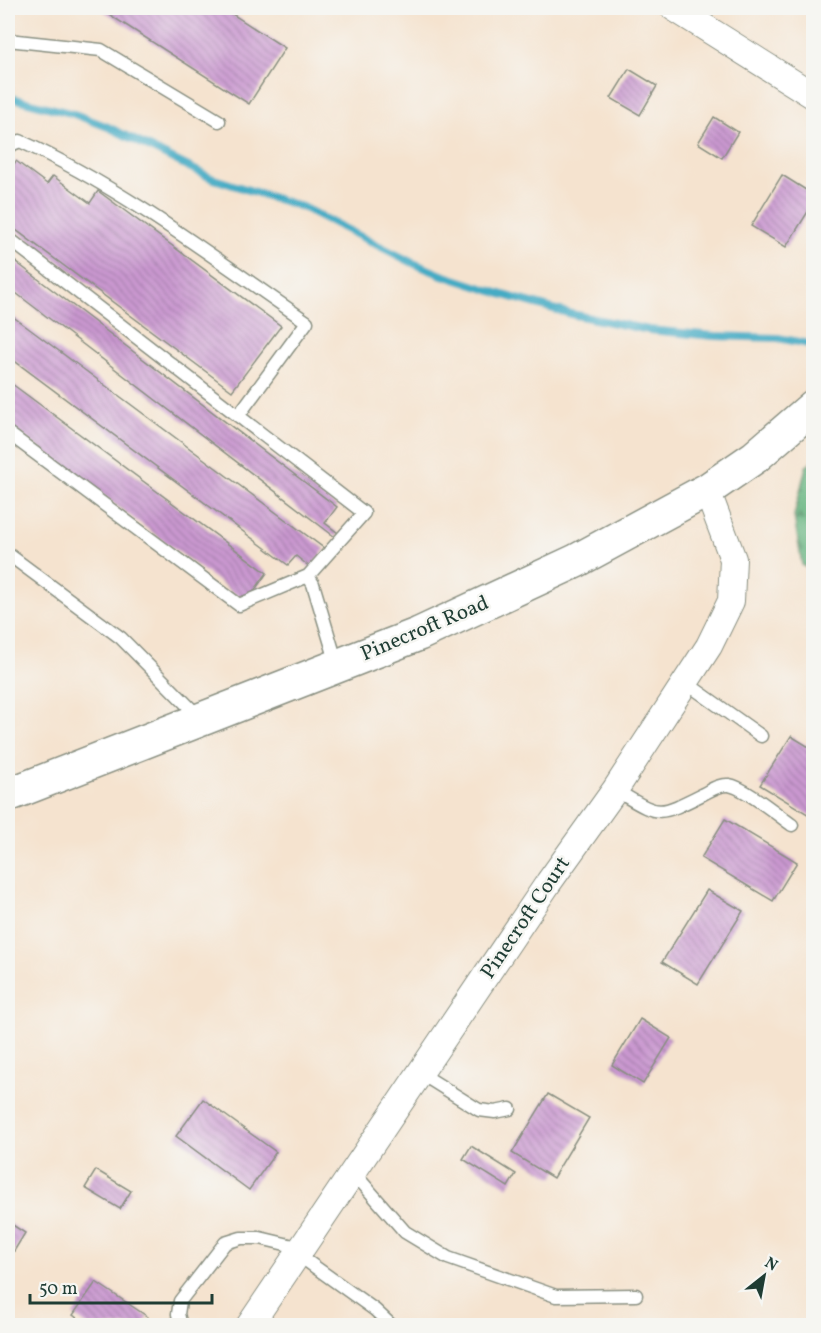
<svg xmlns="http://www.w3.org/2000/svg" width="821" height="1333" viewBox="0 0 821 1333" font-family="Vollkorn,serif">
	<style>
		.forest { fill: url(#forest-firs); stroke: #42785a; stroke-width: 1.5 }
		.lines { fill: none; stroke-linecap: round; stroke-linejoin: round }
		.stream { stroke: #44abc4; stroke-width: 8 }
		.building { fill: url(#building-back-hatch) }
		.lane-casing { stroke: #8a9082; stroke-width: 15 }
		.street-casing { stroke: #8a9082; stroke-width: 28 }
		.secondary-casing { stroke: #8a9082; stroke-width: 36 }
		.lane { stroke: #fff; stroke-width: 12 }
		.street { stroke: #fff; stroke-width: 26 }
		.secondary { stroke: #fff; stroke-width: 33 }
		.labels { text-anchor: middle; dominant-baseline: central; stroke-width: 5; stroke-linejoin: round; paint-order: stroke }
		.street-label { font-size: 21px; fill: #1f3d34; stroke: #f6f6f2 }
	</style>
	<defs>
		<pattern id="forest-firs" width="22" height="20" patternUnits="userSpaceOnUse" patternTransform="scale(1.5)"><rect width="22" height="20" fill="#65b47f"/><path d="M5 1l3.5 6h-7zM16 11l3.5 6h-7z" fill="#539469"/></pattern>
		<pattern id="building-back-hatch" width="6" height="6" patternUnits="userSpaceOnUse" patternTransform="scale(1.5)"><rect width="6" height="6" fill="#ca98d0"/><path d="M-1 5l2 2M0 0l6 6M5-1l2 2" fill="none" stroke="#a37daa"/></pattern>
	</defs>
	<rect width="100%" height="100%" fill="#f6f6f2"/>
	<filter id="ink" filterUnits="userSpaceOnUse"><feTurbulence type="fractalNoise" baseFrequency=".0167" numOctaves="2"/><feDisplacementMap in="SourceGraphic" scale="12" xChannelSelector="R" yChannelSelector="G"/><feConvolveMatrix kernelMatrix="1 2 1 2 8 2 1 2 1" color-interpolation-filters="sRGB"/></filter>
	<filter id="wash" filterUnits="userSpaceOnUse"><feTurbulence type="fractalNoise" baseFrequency=".008" numOctaves="4" result="noise"/><feDisplacementMap in="SourceGraphic" scale="24" xChannelSelector="R" yChannelSelector="G"/><feGaussianBlur stdDeviation="1.35" result="paint"/><feColorMatrix in="noise" values="0 0 0 0 0 0 0 0 0 0 0 0 0 0 0 0 0 1.4 0 .05"/><feComposite in="paint" operator="in"/></filter>
	<g filter="url(#wash)">
		<rect width="100%" height="100%" fill="#f5e3cf"/>
		<path class="forest" d="M813,460v112l-11,-7 -8,-49 12,-49z"/>
		<g class="lines">
			<path class="stream" d="M8,97l66,17 34,13 103,51 91,29 111,56 29,12 62,20 67,19 78,16 65,6 64,2 36,7"/>
		</g>
		<g id="blocks">
			<path class="building" d="M99,8h124l62,40 -36,56z
				M629,69l28,17 -17,29 -29,-17z
				M714,117l24,15 -16,26 -24,-15z
				M16,161l31,23 6,-8 37,27 8,-12 183,135 -49,65 -224,-167v-51z
				M782,175l32,20v7l-28,45 -35,-21z
				M8,256l329,251 -12,16 13,10 -3,4 -327,-250z
				M8,313l317,236 -14,19 -15,-12 -8,9 -280,-209z
				M8,381l259,192 -21,29 -238,-177z
				M791,736l23,14v68l-54,-33z
				M725,819l72,43 -24,39 -72,-43z
				M707,890l36,21 -45,73 -36,-22z
				M640,1019l31,19 -28,46 -31,-19z
				M548,1094l41,24 -36,60 -41,-25z
				M203,1099l73,53 -27,38 -73,-54z
				M471,1146l45,28 -8,13 -45,-28z
				M96,1170l35,21 -11,18 -35,-21z
				M8,1222l17,11 -17,28z
				M96,1282l52,35 -5,9h-55l-15,-11z"/>
		</g>
	</g>
	<g filter="url(#ink)">
		<use href="#blocks" fill-opacity="0" stroke="#8a9082" stroke-width="1.5"/>
		<g class="lines">
			<g class="lane-casing">
				<path id="lane" d="M8,40l93,10 118,71
					M8,146l12,-5c103,47 194,117 287,181l-69,94
					M8,238l356,275 -56,63 5,8 24,80
					M8,433l231,172 69,-29
					M8,554l113,84 79,80
					M685,682l76,54
					M615,790c45,26 40,28 88,4 8,-4 16,-10 26,-9 15,2 49,30 63,40
					M420,1073l59,37 16,2 15,-3
					M353,1172l52,60 43,26 108,38 80,-1
					M297,1254l78,56 17,16
					M181,1326l-3,-12 2,-13 45,-58 16,-5h19l42,10"/>
			</g>
			<g class="street-casing">
				<path id="street" d="M674,8l140,88
					M249,1326l300,-444 66,-92 94,-144 22,-45 2,-42 -26,-69"/>
			</g>
			<g class="secondary-casing">
				<path id="secondary" d="M8,795l411,-161 157,-73 131,-71 48,-33 59,-51"/>
			</g>
			<use href="#lane" class="lane"/>
			<use href="#street" class="street"/>
			<use href="#secondary" class="secondary"/>
		</g>
	</g>
	<g class="labels">
		<g class="street-label">
			<text transform="translate(425 629) rotate(-23)">Pinecroft Road</text>
			<text transform="translate(526 918) rotate(-56)">Pinecroft Court</text>
		</g>
	</g>
	<rect width="821" height="1333" fill="none" stroke="#f6f6f2" stroke-width="30"/>
	<g transform="translate(764 1276) rotate(31)" stroke="#f6f6f2" stroke-width="4.5" paint-order="stroke">
	<path d="M0-4.5L10 22L0 15L-10 22Z" fill="#1f3d34"/>
	<text y="-9" font-size="16" font-weight="bold" text-anchor="middle" fill="#1f3d34">N</text>
	</g>
	<path d="M30 1294v9h182v-9" fill="none" stroke="#1f3d34" stroke-width="3"/>
	<text x="39" y="1294" font-size="18" fill="#1f3d34" stroke="#f6f6f2" stroke-width="4.5" paint-order="stroke">50 m</text>
</svg>
